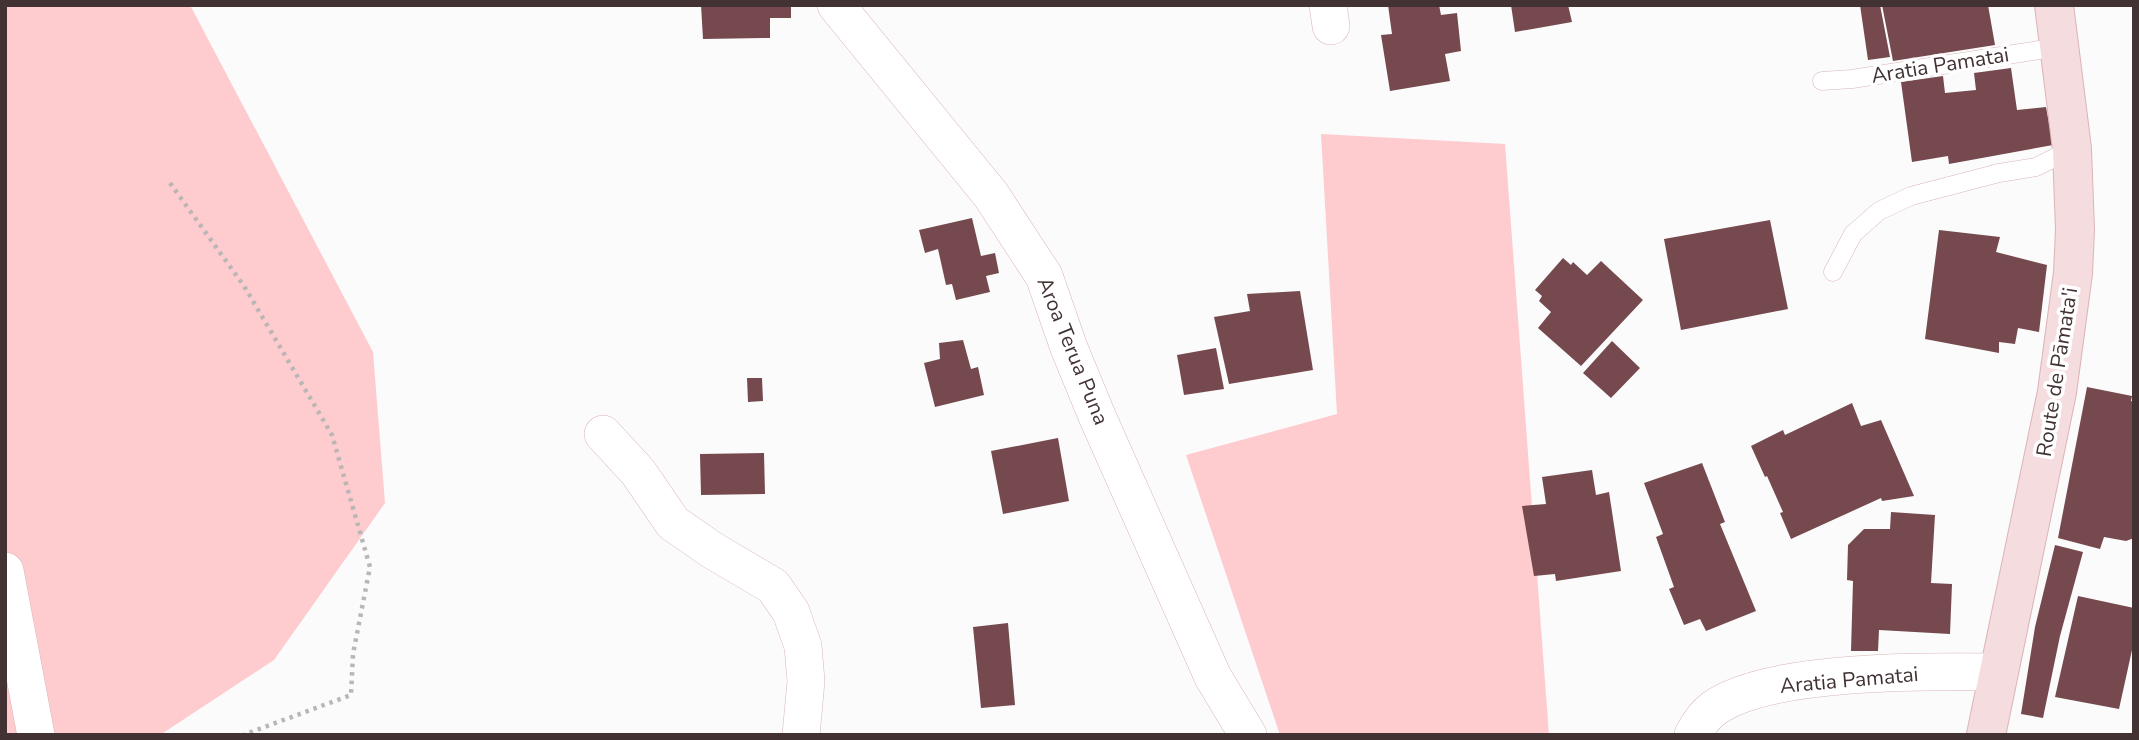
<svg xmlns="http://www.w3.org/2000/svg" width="2139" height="740" viewBox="0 0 2139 740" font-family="'Nunito Sans',sans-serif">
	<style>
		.green { fill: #fecbcf }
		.building { fill: #75494e }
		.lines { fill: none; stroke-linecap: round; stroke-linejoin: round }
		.lane-casing { stroke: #dbb4b7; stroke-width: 19 }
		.street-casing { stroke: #dbb4b7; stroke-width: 38 }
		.secondary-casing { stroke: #dbb4b7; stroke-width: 40 }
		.path { stroke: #bbb6b6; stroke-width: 4.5; stroke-dasharray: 3.5 5; stroke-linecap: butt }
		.lane { stroke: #fff; stroke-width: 18 }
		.street { stroke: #fff; stroke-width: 37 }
		.secondary { stroke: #f4dcdf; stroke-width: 38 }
		.labels { text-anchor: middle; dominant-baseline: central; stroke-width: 7; stroke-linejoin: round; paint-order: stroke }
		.street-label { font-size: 21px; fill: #423234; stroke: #fff }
	</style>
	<rect width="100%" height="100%" fill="#fbfbfb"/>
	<path class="green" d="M5,5h185l183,347 12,151 -111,157 -114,75h-155z
		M1321,134l184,10 44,591h-269l-94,-280 151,-41z"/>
	<path class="building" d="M701,5h90v13h-21v20l-67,1z
		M1388,5h51l2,10 16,-2 4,38 -16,3 5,27 -60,10 -9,-56 11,-1z
		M1511,5h57l4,17 -57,10z
		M1860,5h20l10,52 -22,3z
		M1882,5h106l7,40 -102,16z
		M2011,68l6,42 29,-3 7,38 -104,19 -1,-8 -36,6 -11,-80 42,-6 2,17 31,-3 -2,-17z
		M972,218l9,38 14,-3 4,20 -13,3 4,16 -34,8 -4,-16 -6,1 -8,-36 -13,4 -6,-23z
		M1770,220l18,89 -107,21 -17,-91z
		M1939,230l61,7 -4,15 51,13 -8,67 -21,-4 -3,16 -16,-2v11l-74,-14z
		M1563,258l8,7 2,-3 14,13 14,-14 42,39 -62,66 -43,-38 13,-16 -12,-11 3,-5 -7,-6z
		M1300,291l13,79 -84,14 -15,-67 36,-6 -3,-17z
		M963,340l8,29 7,-2 6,28 -49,12 -11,-44 16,-4 -1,-16z
		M1612,341l28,27 -29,30 -28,-25z
		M1216,348l8,41 -40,6 -7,-40z
		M747,378h15l1,23 -15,1z
		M2087,387l45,9 -1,5 3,1v136l-8,3 -22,-4 -4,12 -42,-11z
		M1852,403l9,23 20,-6 33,76 -32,5 -1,-3 -90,41 -11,-26 3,-1 -16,-36 -2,1 -14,-31 32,-16 2,5z
		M1058,438l11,63 -66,13 -12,-63z
		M764,453l1,41 -64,1 -1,-41z
		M1702,463l23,59 -5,2 36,87 -50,20 -6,-12 -16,6 -15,-36 5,-2 -18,-50 7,-3 -19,-51z
		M1592,470l4,25 13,-3 12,79 -65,10 -1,-7 -21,2 -12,-70 24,-2 -4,-27z
		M1891,512l44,3 -4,68 21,1 -2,50 -71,-4 -1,21h-27l2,-70 -6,-1 1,-35 16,-16h26z
		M2055,545l28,7 -23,84 -17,82 -22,-4 14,-87z
		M2078,596l56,12v33l-15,68 -64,-12z
		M1008,623l7,82 -34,3 -8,-81z"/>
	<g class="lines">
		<g class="lane-casing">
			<path id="lane" d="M1822,81l30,-2 207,-32
				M1833,272l20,-38 26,-23 32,-15 88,-23 37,-6 36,-18"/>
		</g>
		<g class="street-casing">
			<path id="street" d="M836,5l155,190 53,81 25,72 28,68 116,261 35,58
				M1328,5l3,21
				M603,434l35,38 35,51 39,27 61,36 18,26 12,34 3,35 -5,54
				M5,571l31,164
				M1693,735c4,-8 12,-20 20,-26 53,-40 218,-38 286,-37"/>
		</g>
		<g class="secondary-casing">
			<path id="secondary" d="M1986,735l71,-343 16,-119 2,-43 -3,-81 -18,-144"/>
		</g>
		<path class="path" d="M170,183l74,103 88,149 38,132 -17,87 -2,41 -108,40"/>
		<use href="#lane" class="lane"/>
		<use href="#street" class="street"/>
		<use href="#secondary" class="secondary"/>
	</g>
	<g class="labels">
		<g class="street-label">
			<text transform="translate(1940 65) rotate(-9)">Aratia Pamatai</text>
			<text transform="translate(1073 351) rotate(68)">Aroa Terua Puna</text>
			<text transform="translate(2057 372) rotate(-81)">Route de Pāmata'i</text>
			<text transform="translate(1849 680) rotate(-5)">Aratia Pamatai</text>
		</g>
	</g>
	<rect width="2139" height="740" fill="none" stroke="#423234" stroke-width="14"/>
</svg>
